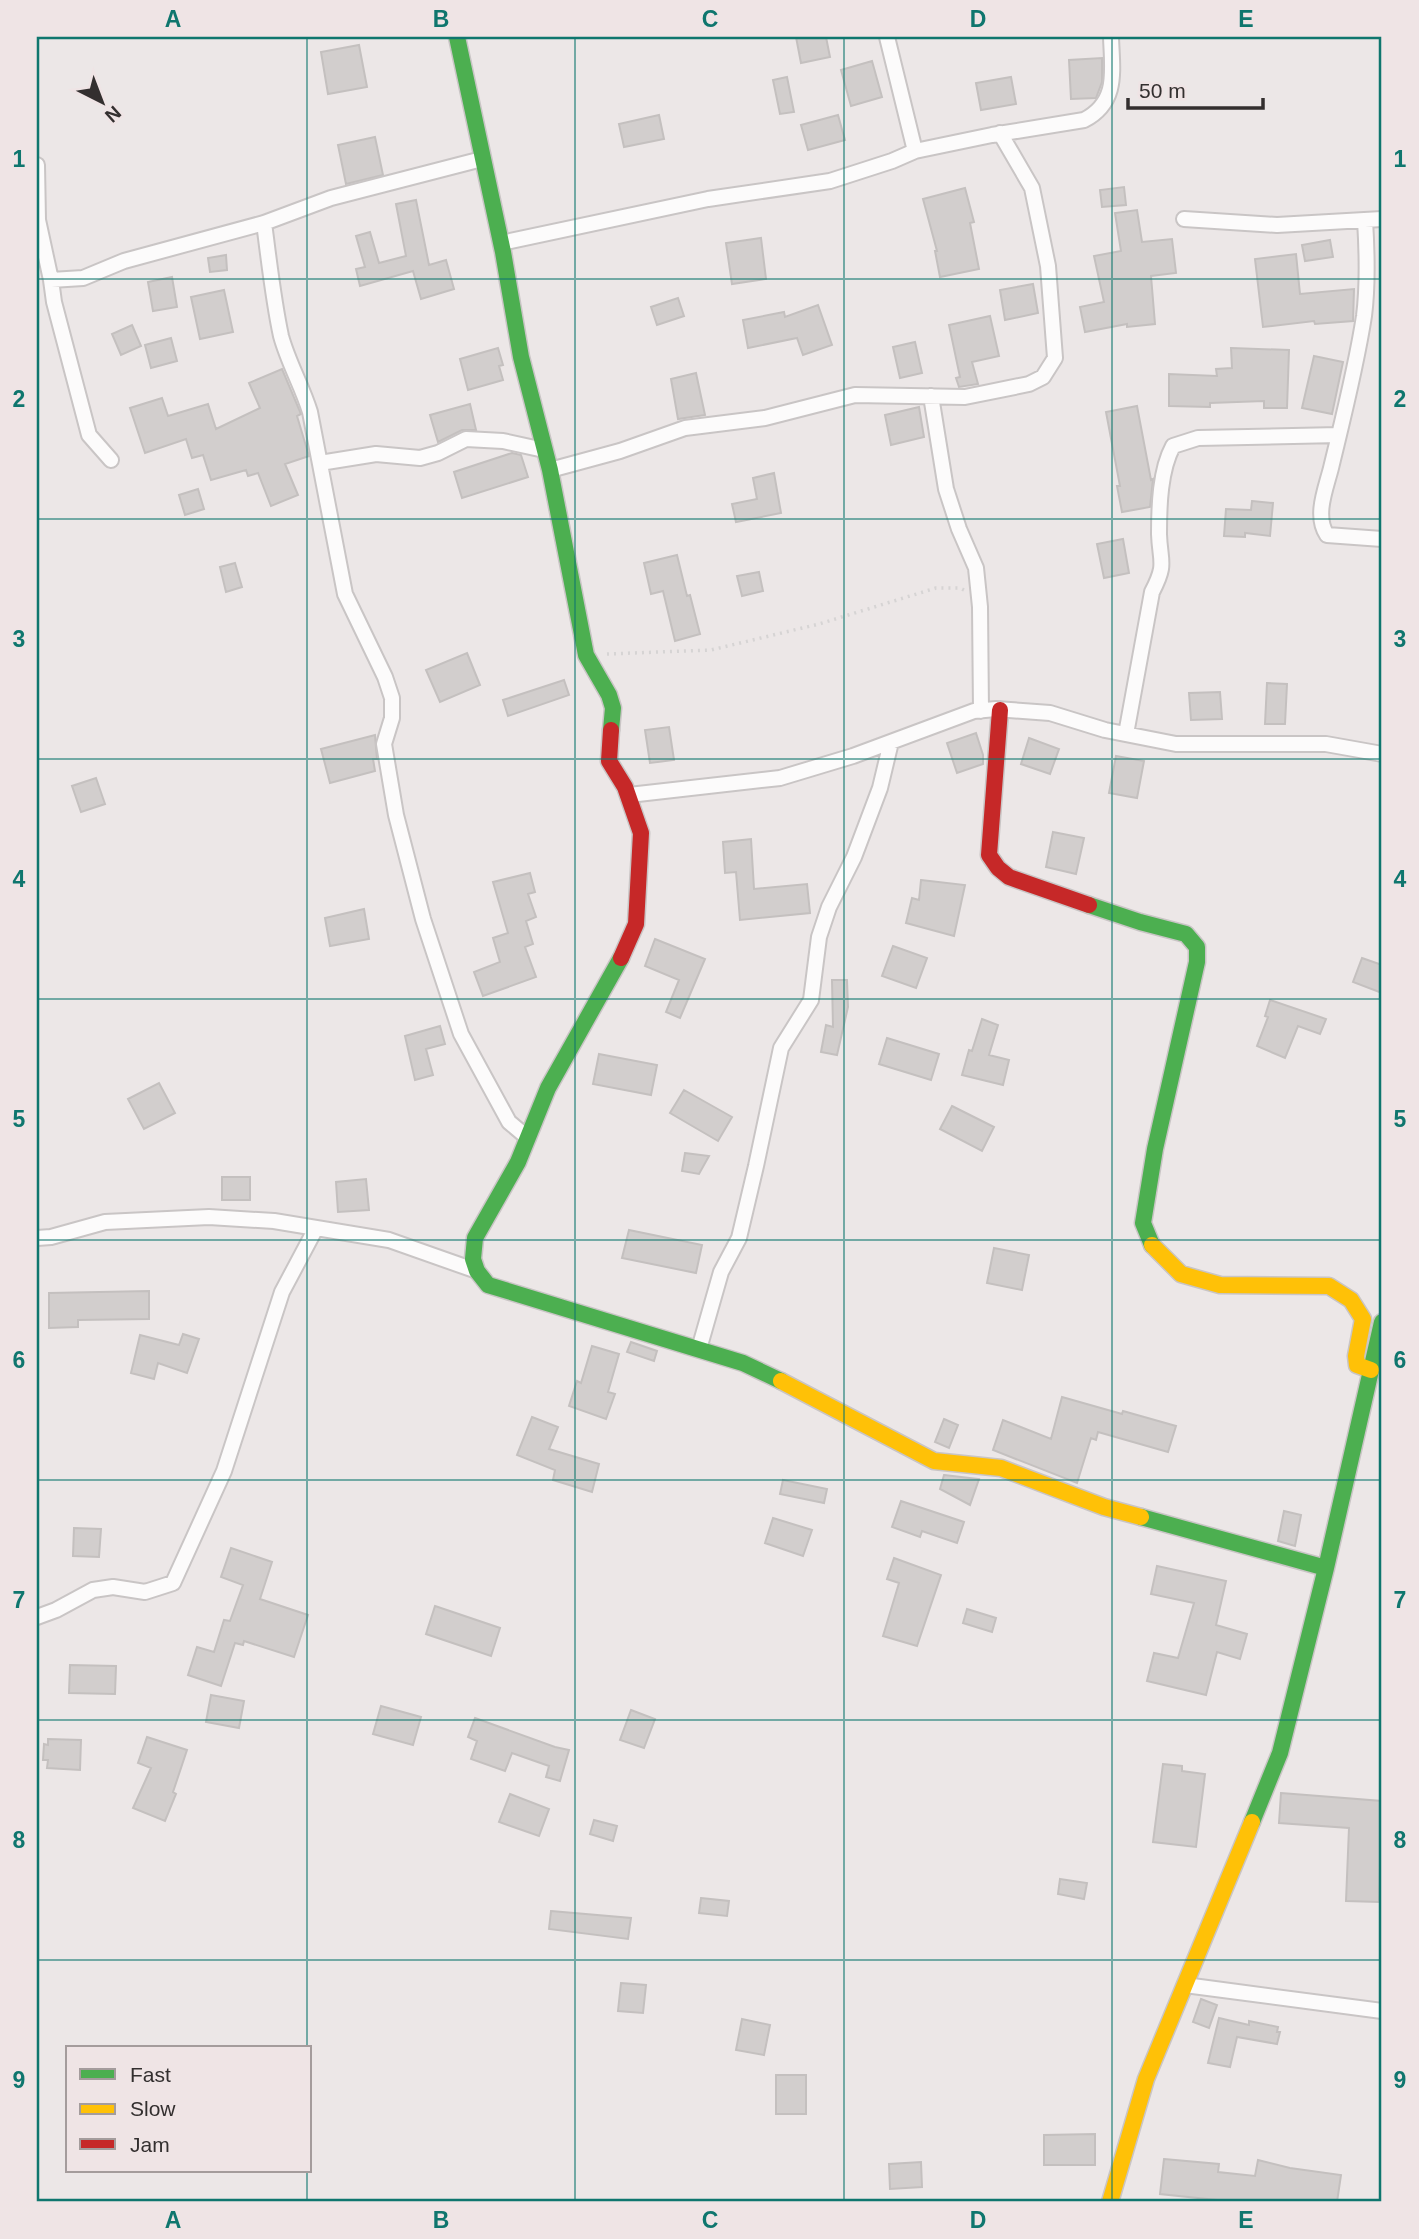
<svg xmlns="http://www.w3.org/2000/svg" width="1419" height="2239" viewBox="0 0 1419 2239" font-family="Arial,sans-serif">
	<style>
		.building { fill: #d2cecd; stroke: #c4c0bf; stroke-width: 2 }
		.lines { fill: none; stroke-linecap: round; stroke-linejoin: round }
		.street-casing { stroke: #c9c5c5; stroke-width: 18 }
		.fast-casing { stroke: #c9c5c5; stroke-width: 19 }
		.slow-casing { stroke: #c9c5c5; stroke-width: 19 }
		.jam-casing { stroke: #c9c5c5; stroke-width: 19 }
		.path { stroke: #d6d4d4; stroke-width: 3.5; stroke-dasharray: 2 5; stroke-linecap: butt }
		.street { stroke: #fcfbfb; stroke-width: 14 }
		.fast { stroke: #4caf50; stroke-width: 16 }
		.slow { stroke: #ffc107; stroke-width: 16 }
		.jam { stroke: #c62828; stroke-width: 16 }
		.grid { fill: none; stroke: #0f766e; stroke-width: 2; stroke-opacity: 0.55 }
		.neatline { fill: none; stroke: #0f766e; stroke-width: 2.5 }
		.grid-label { font-size: 23px; text-anchor: middle; font-weight: bold; fill: #0f766e }
	</style>
	<rect width="100%" height="100%" fill="#ece7e7"/>
	<path class="building" d="M796,37h30l4,20 -29,6z
		M359,45l8,42 -39,7 -7,-42z
		M1102,58v24l-6,16 -25,1 -2,-39z
		M872,61l10,36 -31,9 -10,-36z
		M787,77l7,35 -14,2 -7,-34z
		M1011,77l5,27 -35,6 -5,-27z
		M659,115l5,24 -40,8 -5,-23z
		M838,115l7,25 -37,10 -7,-25z
		M375,137l8,38 -37,9 -8,-39z
		M1124,187l2,18 -24,2 -2,-17z
		M965,188l9,34 -4,1 9,46 -39,8 -5,-26h2l-14,-52z
		M416,200l13,65 17,-5 8,29 -33,10 -8,-28 -53,15 -4,-17 9,-2 -9,-31 14,-4 9,31 27,-7 -10,-52z
		M1137,210l5,32 30,-3 4,34 -25,3 4,48 -28,3v-3l-42,8 -5,-25 24,-5 -10,-46 27,-5 -6,-38z
		M761,238l5,41 -34,5 -6,-41z
		M1330,240l3,17 -28,4 -3,-16z
		M1296,254l4,40 54,-5 -1,32 -38,3 -1,-3 -51,6 -8,-68z
		M226,255l1,15 -17,2 -2,-14z
		M172,277l5,30 -24,4 -5,-29z
		M1033,284l5,29 -33,7 -5,-30z
		M224,290l9,42 -33,7 -9,-42z
		M678,298l6,18 -27,9 -6,-18z
		M818,305l14,40 -29,10 -6,-17 -49,10 -5,-28 41,-8 1,5z
		M990,316l9,40 -27,6 6,22 -19,3 -3,-9 4,-1 -11,-52z
		M132,325l9,21 -20,9 -9,-21z
		M171,338l6,23 -26,7 -6,-23z
		M915,342l7,31 -22,5 -7,-31z
		M498,348l5,17 -4,1 4,14 -35,10 -8,-31z
		M1231,348l58,2 -2,58h-23v-7l-54,2v4l-41,-1v-32l48,2 -1,-7 16,-1z
		M1314,356l29,6 -11,52 -30,-6z
		M282,369l19,45 -4,2 12,40 -24,8 13,31 -27,11 -13,-33 -10,3 -2,-6 -35,10 -8,-25 -11,3 -6,-19 -41,14 -15,-45 32,-10 6,18 40,-12 8,25 44,-21 -11,-25z
		M696,373l9,42 -27,4 -7,-40z
		M470,404l6,26h-14l-24,12 -8,-27z
		M1137,406l14,74 2,-1 -3,28 -28,5 -5,-26h3l-14,-74z
		M919,407l5,30 -33,8 -6,-30z
		M512,453l9,2 7,22 -66,21 -8,-26z
		M774,473l7,40 -45,9 -4,-18 25,-5 -4,-21z
		M198,489l6,20 -19,6 -6,-20z
		M1252,501l21,2 -3,33 -25,-3v4l-21,-1 2,-27 25,1z
		M1123,539l6,34 -25,5 -7,-34z
		M677,555l10,41 3,-1 10,39 -25,7 -12,-50 -12,3 -7,-31z
		M235,563l7,24 -16,5 -6,-25z
		M759,572l4,19 -21,5 -5,-20z
		M467,653l13,32 -40,17 -14,-32z
		M564,680l5,15 -61,21 -5,-16z
		M1267,683l20,1 -2,40h-20z
		M1220,692l2,27 -31,1 -2,-27z
		M669,727l5,33 -24,3 -5,-33z
		M976,733l7,22v9l-26,9 -10,-30z
		M375,735l2,24h-4l2,12 -45,12 -9,-34z
		M1029,738l30,11 -9,25 -29,-10z
		M1116,756l28,5 -7,37 -28,-5z
		M96,778l9,26 -24,8 -9,-26z
		M1053,832l31,6 -8,36 -30,-7z
		M751,839l3,50 53,-5 3,29 -70,7 -4,-48 -11,1 -2,-31z
		M530,873l5,19 -7,2 8,23 -10,4 7,23 -8,3 11,30 -53,19 -9,-24 26,-10 -7,-24 15,-5 -15,-51z
		M921,880l44,5 -11,51 -48,-13 6,-25 7,2z
		M364,909l5,30 -39,7 -5,-28z
		M655,939l50,20 -25,59 -14,-6 13,-32 -34,-14z
		M893,946l34,12 -11,30 -34,-12z
		M1362,958l20,7v28l-29,-11z
		M832,980h15l1,27 -11,48 -16,-3 5,-27 7,2z
		M1270,1000l56,19 -6,15 -22,-8 -13,32 -28,-12 11,-29 -3,-1z
		M982,1019l16,6 -9,30 20,5 -6,25 -41,-10 7,-25 3,1z
		M440,1026l5,18 -19,5 7,26 -18,5 -10,-44z
		M887,1038l52,16 -8,26 -52,-16z
		M599,1054l58,11 -6,30 -58,-11z
		M159,1083l16,30 -31,16 -16,-30z
		M684,1090l48,27 -14,24 -48,-28z
		M952,1106l42,21 -12,24 -42,-22z
		M685,1153l24,3 -10,18 -17,-3z
		M222,1177h28v23h-28z
		M366,1179l3,31 -31,2 -2,-30z
		M629,1230l73,15 -6,28 -74,-15z
		M994,1248l35,7 -7,35 -35,-7z
		M149,1291v28l-71,1v7l-29,1v-35z
		M183,1334l16,5 -12,34 -29,-10 -4,16 -23,-6 9,-38 39,10z
		M631,1342l26,9 -3,10 -27,-9z
		M592,1346l27,8 -11,38 7,2 -9,25 -37,-13 8,-25 4,2z
		M1062,1397l60,17 1,-3 53,15 -8,26 -70,-20 -2,8 -5,-2 -14,45 -84,-33 10,-30 48,19z
		M532,1417l26,10 -9,22 50,15 -7,28 -39,-12 2,-10 -38,-15z
		M944,1419l14,6 -9,23 -14,-6z
		M944,1475l35,4 -9,26 -30,-16z
		M783,1480l44,9 -3,14 -44,-9z
		M901,1501l63,21 -7,21 -35,-12 -2,6 -28,-10z
		M1284,1511l17,4 -6,31 -17,-5z
		M773,1518l39,12 -9,26 -38,-13z
		M74,1528l27,1 -2,28 -26,-1z
		M231,1548l41,14 -12,37 48,16 -14,42 -50,-16 -1,4 -8,-2 -14,43 -33,-11 9,-28 17,5 10,-32 6,1 13,-36 -22,-8z
		M894,1558l47,17 -24,71 -34,-10 16,-53 -12,-4z
		M1157,1566l69,15 -10,44 31,9 -7,25 -23,-7 -11,43 -59,-14 7,-28 24,5 16,-55 -43,-9z
		M435,1606l65,22 -9,28 -65,-22z
		M967,1609l29,9 -4,14 -29,-9z
		M70,1665l46,1 -1,28 -46,-1z
		M211,1695l33,6 -5,27 -33,-6z
		M381,1706l40,11 -8,28 -40,-11z
		M631,1710l24,9 -11,29 -24,-8z
		M475,1718l80,29 14,3 -9,31 -14,-4 3,-11 -37,-13 -7,18 -34,-12 6,-18 -9,-4z
		M147,1737l40,13 -14,42 3,2 -11,27 -32,-13 18,-40 -13,-5z
		M48,1739l33,1 -1,30 -33,-2 1,-8h-5l1,-16 4,1z
		M1163,1764l19,2v5l23,3 -9,73 -43,-5z
		M1281,1793l101,8 -3,101 -33,-1 3,-73 -70,-5z
		M510,1794l39,15 -10,27 -40,-14z
		M594,1820l23,6 -4,15 -23,-7z
		M1060,1879l27,4 -3,16 -26,-5z
		M701,1898l28,3 -2,15 -28,-3z
		M551,1911l80,7 -3,21 -79,-10z
		M621,1983l25,2 -3,28 -25,-2z
		M1201,1999l16,6 -8,23 -16,-6z
		M1219,2018l30,7v-4l29,6 -1,5h3l-3,12 -40,-7 -7,30 -22,-4z
		M742,2019l28,6 -6,30 -28,-5z
		M776,2075h30v39h-30z
		M1095,2134v31h-51v-30z
		M1164,2159l55,5 -1,8 37,4 3,-16 32,8 51,7 -4,27h-101l-76,-8z
		M921,2162l1,25 -32,2 -1,-25z"/>
	<g class="lines">
		<g class="street-casing">
			<path id="street" d="M915,151l77,-16 92,-15c35,-18 28,-50 27,-83
				M37,165l1,55 13,60 32,-2 41,-17 140,-38 67,-25 151,-39
				M1184,219l93,6 105,-6
				M1365,220c2,32 3,65 -1,96 -8,52 -21,102 -33,152 -5,20 -17,48 -4,67l55,4
				M264,223c5,37 9,76 17,113 7,26 21,50 29,76l35,182 40,83 7,21v20l-8,26 12,71 27,104 38,115 48,88 19,16
				M501,243l207,-44 122,-18 62,-20 23,-10 -28,-114
				M51,280l3,22 35,133 22,25
				M931,396l15,93 13,40 17,39 4,39 1,104
				M320,463l56,-9 44,4 18,-5 28,-14 37,2 41,9
				M550,470l70,-19 65,-23 80,-10 90,-23 110,2 64,-13 14,-7 12,-19 -7,-92 -16,-78 -32,-55
				M1126,734l26,-142c15,-29 8,-29 7,-58 0,-28 1,-64 14,-88l25,-8 141,-3
				M629,795l151,-17 73,-22 121,-45 22,-2 54,4 55,17 71,14h150l56,10
				M37,1238l14,-1 54,-15 104,-5 65,4 115,19 88,31
				M699,1349l22,-77 18,-34 17,-72 25,-118 30,-48 8,-63 10,-30 25,-50 26,-69 11,-46
				M37,1617l19,-7 37,-20 20,-3 32,5 28,-9 51,-112 58,-179 34,-64
				M1185,1985l197,26"/>
		</g>
		<g class="fast-casing">
			<path id="fast" d="M457,37l46,215 18,105 29,113 36,185 23,40 4,13 -2,22
				M1089,905l51,17 46,12 11,13v15l-42,187 -12,74 9,22
				M621,958l-73,130 -30,74 -43,76 -2,21 4,12 11,14 255,78 38,18
				M1141,1517l185,51
				M1252,1822l28,-69 46,-185 56,-246"/>
		</g>
		<g class="slow-casing">
			<path id="slow" d="M1152,1245l29,29 39,11 109,1 22,14 12,19 -7,37 1,9 14,5
				M781,1381l153,80 67,7 103,39 37,10
				M1110,2202l36,-123 106,-257"/>
		</g>
		<g class="jam-casing">
			<path id="jam" d="M1000,710l-11,145 9,13 11,9 80,28
				M611,730l-2,31 16,26 16,46 -5,91 -15,34"/>
		</g>
		<path class="path" d="M607,654l104,-4 108,-26 117,-36h24l4,2"/>
		<use href="#street" class="street"/>
		<use href="#fast" class="fast"/>
		<use href="#slow" class="slow"/>
		<use href="#jam" class="jam"/>
	</g>
	<path class="grid" d="M307,37v2011M575,37v2165M844,37v2165M1112,37v2165M37,279h1345M37,519h1345M37,759h1345M37,999h1345M37,1240h1345M37,1480h1345M37,1720h1345M37,1960h1345M307,2171v31"/>
	<rect width="1419" height="2239" fill="none" stroke="#efe4e5" stroke-width="77"/>
	<rect x="66" y="2046" width="245" height="126" fill="#efe4e5" stroke="#a49c9c" stroke-width="2"/>
	<rect x="80" y="2069" width="35" height="10" fill="#4caf50" stroke="#a49c9c" stroke-width="2"/>
	<text x="130" y="2082" font-size="21" fill="#332f2f">Fast</text>
	<rect x="80" y="2104" width="35" height="10" fill="#ffc107" stroke="#a49c9c" stroke-width="2"/>
	<text x="130" y="2116" font-size="21" fill="#332f2f">Slow</text>
	<rect x="80" y="2139" width="35" height="10" fill="#c62828" stroke="#a49c9c" stroke-width="2"/>
	<text x="130" y="2152" font-size="21" fill="#332f2f">Jam</text>
	<g transform="translate(102 102) rotate(138)" stroke="#efe4e5" stroke-width="5" paint-order="stroke">
	<path d="M0-5L12 26L0 18L-12 26Z" fill="#332f2f"/>
	<text y="-10" font-size="19" font-weight="bold" text-anchor="middle" fill="#332f2f">N</text>
	</g>
	<path d="M1128 98v10h135v-10" fill="none" stroke="#332f2f" stroke-width="3.5"/>
	<text x="1139" y="98" font-size="21" fill="#332f2f" stroke="#efe4e5" stroke-width="5" paint-order="stroke">50 m</text>
	<rect x="38" y="38" width="1342" height="2162" class="neatline"/>
	<g class="grid-label">
		<text x="173" y="27">A</text>
		<text x="441" y="27">B</text>
		<text x="710" y="27">C</text>
		<text x="978" y="27">D</text>
		<text x="1246" y="27">E</text>
		<text x="19" y="167">1</text>
		<text x="1400" y="167">1</text>
		<text x="19" y="407">2</text>
		<text x="1400" y="407">2</text>
		<text x="19" y="647">3</text>
		<text x="1400" y="647">3</text>
		<text x="19" y="887">4</text>
		<text x="1400" y="887">4</text>
		<text x="19" y="1127">5</text>
		<text x="1400" y="1127">5</text>
		<text x="19" y="1368">6</text>
		<text x="1400" y="1368">6</text>
		<text x="19" y="1608">7</text>
		<text x="1400" y="1608">7</text>
		<text x="19" y="1848">8</text>
		<text x="1400" y="1848">8</text>
		<text x="19" y="2088">9</text>
		<text x="1400" y="2088">9</text>
		<text x="173" y="2228">A</text>
		<text x="441" y="2228">B</text>
		<text x="710" y="2228">C</text>
		<text x="978" y="2228">D</text>
		<text x="1246" y="2228">E</text>
	</g>
</svg>
